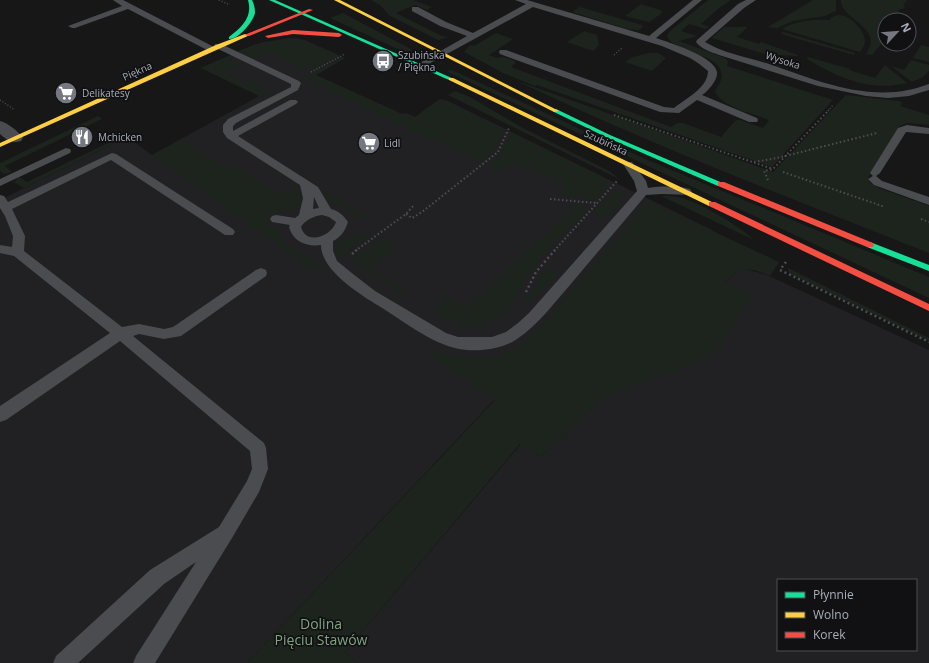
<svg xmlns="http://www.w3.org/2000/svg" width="929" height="663" viewBox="0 0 929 663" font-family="'Open Sans',sans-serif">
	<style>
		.built { fill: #212123; fill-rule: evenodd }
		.green { fill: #1d241e }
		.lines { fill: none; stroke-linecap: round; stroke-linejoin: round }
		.path-far2 { stroke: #4d4e52; stroke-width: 1.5; stroke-dasharray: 1 2; stroke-linecap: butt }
		.path-far1 { stroke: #4d4e52; stroke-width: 2; stroke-dasharray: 1.5 2.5; stroke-linecap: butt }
		.path { stroke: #4d4e52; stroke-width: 2.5; stroke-dasharray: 2 3; stroke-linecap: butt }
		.lane { fill: #4b4c50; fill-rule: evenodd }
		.street { fill: #4b4c50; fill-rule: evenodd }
		.fast { fill: #16e098; fill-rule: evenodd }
		.slow { fill: #ffcf43; fill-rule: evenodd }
		.jam { fill: #f24e42; fill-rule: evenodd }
		.labels { text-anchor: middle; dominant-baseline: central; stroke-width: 3.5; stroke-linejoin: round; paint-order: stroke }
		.far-poi-label { font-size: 10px; fill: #a8adb8; stroke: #111113; text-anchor: start }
		.far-street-label { font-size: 10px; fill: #a8adb8; stroke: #111113 }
		.near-park-label { font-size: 14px; fill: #7fa381; stroke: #111113 }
	</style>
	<rect width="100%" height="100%" fill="#171717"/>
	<path class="built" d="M287,38l18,2 40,18 -29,17 46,21 40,18 4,-1 9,4 25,-18 8,2 264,129 -218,170 -247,263h-247v-463l127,-63 25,18 107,-59 -58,-28 52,-23z
		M745,269l22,6 162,75v313h-572l-12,-11 176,-208 19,13 194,-183zM778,580h138v70h-138z"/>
	<path class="green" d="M371,0h42l19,7 -5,3 -12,-5 -19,8 46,23 7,1 -11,3 -48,-24 -10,-11z
		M708,0h23l-13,9 -17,15 8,3 -3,2 -17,-5 -8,7 16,5 -18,5 46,17 3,3 -1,5 106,34 -61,67 -235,-82 -2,1 -32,-13 -39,-21 6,-7 4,1 22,-13 17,6 -24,16 8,3 7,-1 11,4v2l-4,4 160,60 6,-4h6l38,14 15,-17h4l23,8 6,-8c-15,-6 -48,-13 -54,-29 2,-4 5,-7 6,-11 8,-28 -49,-24 -54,-45l3,-4z
		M813,0h23v11l-11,5 -32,5 -16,7 -9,-1z
		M907,0l-4,5 2,1 -2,3h-3l-2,3 6,2 -5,6h-14v19l-13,16 -6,-1c19,-28 -26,-34 -25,-54z
		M641,4l19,6 2,1 -1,3 -12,8 -24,-6z
		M580,7l62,18 1,2 -4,3 -12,-1 -55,-17z
		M343,13l64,34 5,3 -4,2 -6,-1 -72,-33z
		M838,15c11,-1 26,14 27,25 0,5 -2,8 -5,12l-78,-23c14,-9 34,-10 49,-9l-1,-2z
		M724,27h24l-11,10 22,7 2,-2 37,13 -1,1 -32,-2 -53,-16z
		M584,31l13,4 2,10 -6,6 -26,-9z
		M783,32l72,21 -1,2 -73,-21z
		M297,38l40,16v2l-28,15 -41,-19c-10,6 -20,8 -30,-1l25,-9z
		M921,45l8,2v15l-16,-4z
		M649,53h9l8,5 -14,13 -27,-9 8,-5z
		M808,57l42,12 -1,1 26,8 10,-13 22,18c-38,9 -68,-5 -100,-24z
		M340,58h5l-29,17 86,39 4,-1 9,4 25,-18 8,2 56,29 -10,22 -14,11 -163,-79 2,-1 -10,-5 -6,4 -3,-2z
		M221,59h9l10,5 -16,8 20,10 4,-2 21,11 -10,5 -58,-28z
		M911,60l18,5v6l-6,6 -11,5 -21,-16 13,4z
		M449,70h3l193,89 284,118v21l-481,-226z
		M517,81l256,91 73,-77 53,6 3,2 -2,3 29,9v10l-22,-2 -7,3 -32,52 2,5 9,5 50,18v47c-139,-55 -278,-108 -412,-172z
		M455,91l15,6 51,30 90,45 8,7 -171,-84z
		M98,116l4,3 -97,47 7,6 -8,2 -4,-3v-8z
		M511,134h3l92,45 3,3v5l-15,14 -36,-6 9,-8 -53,-26 -14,10 -12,-5 14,-13z
		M126,136l1,1 -103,51 -10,-6 5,-5 8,5 81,-39h4z
		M183,140l42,27 6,-3 51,31 13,-8c17,16 1,27 -17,25l-11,13 11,4 5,11 5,5 22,12 7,7 7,14 -172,-123 24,-13h3z
		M325,190l47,29c-16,-1 -15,-3 -27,-10 -6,-4 -14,-5 -21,-9l-1,-7z
		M617,191l6,1c-1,10 -10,25 -20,26l-10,-4 17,-19z
		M661,196c6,0 12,0 18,1 22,6 59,28 75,43z
		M564,202l23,4 1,2c-3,6 -9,11 -14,16 -11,11 -22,22 -32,34 -25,29 -30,75 -80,67 -8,-2 -21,-8 -26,-15l13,-12 16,10 110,-100z
		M648,202l5,1 126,59 -9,14c-20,-9 -29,-9 -45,6l29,15 -37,53 -12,9 -99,38 -8,6 -58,54 -20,-13 -175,208 12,11h-110l248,-263 -70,-50c28,6 59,13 87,0 19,-8 42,-39 56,-55 27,-31 53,-62 80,-93z
		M355,234h17l-34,25 -3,-10 7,-10z
		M383,237c23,12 0,22 -11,32l37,24 -5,2 -48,-31 -4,-5z
		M545,267l12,6v3l-36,34z
		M788,268l141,70v3l-139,-67 -2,-4z"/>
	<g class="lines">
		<path class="path-far2" d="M219,0l11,5
			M614,55l8,-7
			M311,72l34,-18
			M0,100l15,10
			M828,111l5,-6"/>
		<path class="path-far1" d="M614,115l159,54
			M754,162l23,-4 100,-25
			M783,172l102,35
			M768,180l-4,-9 9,-2 56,-59
			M550,199l46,4
			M406,214l6,4 10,-6 76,-60 11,-24
			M921,219l8,3
			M355,251l51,-37 8,-9
			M554,251l63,-70"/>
		<path class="path" d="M352,254l5,-4
			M786,262l-6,8 149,72
			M526,292l10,-20 19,-22"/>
		<path class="lane" d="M113,0h10l91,47 1,-3h6l78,37 2,2 -3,7 -62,33 -3,3v5l57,-31h6l2,2 -2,2 -58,32 80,51 13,22c8,2 12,6 17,13 -3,9 -7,15 -15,19v10l4,10 16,13 22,17 71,42 12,4h34l14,-5 12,-9 11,-10 108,-122 -3,-10 -11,-17 1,-2h8l14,19 2,7c14,-2 29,-2 42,1l2,3 -2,3 -28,-1 -16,1c-25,30 -51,60 -76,90 -17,19 -32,40 -53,54 -16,11 -40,13 -58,10 -27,-5 -57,-29 -80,-43 -20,-12 -58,-36 -58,-61 -14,2 -28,-3 -32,-18l1,-2 -18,-3 -2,-3 2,-3 4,-1 19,3 4,-3 4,-17 -3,-13 -73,-47 -4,-6v-7l5,-6 63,-32v-3l-75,-36 -1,3h-6l-81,-42 -53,19h-3l-4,-2 54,-20zM314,197l5,11 -6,1zM322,215l7,2 7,5c-4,14 -30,24 -35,5 4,-7 13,-11 21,-12z
			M515,0h12l122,36 44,-36h9l-46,38c14,5 58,18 61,34 1,8 -9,19 -15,23l55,23 1,2 -1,2h-8l-52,-22 -18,13 -19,-1 -160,-58 -1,-2 1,-2h6l158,57 10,1c11,-9 34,-20 34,-37l-10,-8 -8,-5 -28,-12 -129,-39 -110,60 -3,1 -4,-3 51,-29 -27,-10 -28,-15v-4h6l28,15 27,11 53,-29z
			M746,0h10l-12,8 -39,34c19,11 40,15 61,21 44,15 95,37 142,27 7,-1 14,-4 21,-6v6l-20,6 -21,2 -22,-2 -48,-10 -99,-31c-8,-3 -18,-6 -23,-13l1,-2 41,-36z
			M907,125l22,3v6l-23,-2 -26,41 -4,3 6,5 47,16v8l-55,-20 -6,-6 5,-3 -3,-3 28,-45z
			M66,148l4,1 1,2 -1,2 -70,33v-7z
			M112,153l4,1 117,75 2,3 -2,3h-8l-114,-75 -99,49 13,27 -1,15 98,76 17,-3 25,5 9,-2 83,-57 5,-2 5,2 1,3 -1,3 -85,60 -17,3 -25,-5 -6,2 131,107 2,5 2,21 -9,23 -27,46 -77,125h-22l3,-7 60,-94 -32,22 -86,79h-25l3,-7 94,-86 69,-43 28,-46 5,-12 -2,-18 -130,-110 -114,79 -6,2v-16l110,-73 -96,-77 -14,-3v-8l12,2 1,-11 -8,-20 -5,-8v-13l4,1 4,6z"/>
		<path class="street" d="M0,121c8,2 18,10 23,17l-2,3c-10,3 -14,-1 -21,-7z"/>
		<path class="fast" d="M248,0h4c2,4 3,8 3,13 -2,9 -17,27 -26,26v-2c13,-10 24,-20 19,-37z
			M269,0h6l179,79 -5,1z
			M556,109l54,26 115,49 -1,2h-6l-112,-49 -52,-25 -1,-1z
			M870,242l59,23v6l-62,-24 -1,-2z"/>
		<path class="slow" d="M334,0h6l219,111 -5,1z
			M245,34l5,1 -250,112v-4l216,-98z
			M449,78h4l263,126 -4,2h-3l-260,-126z"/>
		<path class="jam" d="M309,9l4,1 -64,26 -5,-1z
			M293,30l46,3 3,2 -3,2 -46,-3 -25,4 -3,-2z
			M718,182h6l149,61 1,2 -1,2h-6l-149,-61z
			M709,202h6l214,102v7l-220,-105z"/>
	</g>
	<defs>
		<g id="bus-disc" transform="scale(1.15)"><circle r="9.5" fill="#757880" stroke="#111113"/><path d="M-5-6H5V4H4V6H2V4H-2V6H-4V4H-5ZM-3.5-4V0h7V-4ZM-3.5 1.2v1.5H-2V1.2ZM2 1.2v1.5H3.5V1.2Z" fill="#fff"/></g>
		<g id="supermarket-disc" transform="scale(1.15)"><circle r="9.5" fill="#757880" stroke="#111113"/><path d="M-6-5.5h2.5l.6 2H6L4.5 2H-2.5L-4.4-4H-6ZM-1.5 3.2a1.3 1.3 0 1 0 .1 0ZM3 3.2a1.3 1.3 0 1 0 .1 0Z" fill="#fff"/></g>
		<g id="restaurant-disc" transform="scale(1.15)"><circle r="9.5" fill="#757880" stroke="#111113"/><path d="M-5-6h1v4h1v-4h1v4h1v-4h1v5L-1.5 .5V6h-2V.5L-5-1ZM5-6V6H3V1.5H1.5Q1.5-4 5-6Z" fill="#fff"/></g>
	</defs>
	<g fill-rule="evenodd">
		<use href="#bus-disc" x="383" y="61"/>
		<use href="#supermarket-disc" x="66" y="93"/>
		<use href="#restaurant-disc" x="82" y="137"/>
		<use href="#supermarket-disc" x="369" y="143"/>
	</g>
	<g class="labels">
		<g class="far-poi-label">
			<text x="398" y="55">Szubińska<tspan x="398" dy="12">/ Piękna</tspan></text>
			<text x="82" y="93">Delikatesy</text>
			<text x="98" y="137">Mchicken</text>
			<text x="384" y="143">Lidl</text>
		</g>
		<g class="far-street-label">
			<text transform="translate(783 60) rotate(18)">Wysoka</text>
			<text transform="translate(137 71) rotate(-24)">Piękna</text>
			<text transform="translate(606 142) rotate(25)">Szubińska</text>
		</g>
		<g class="near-park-label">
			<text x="321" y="623">Dolina<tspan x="321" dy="16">Pięciu Stawów</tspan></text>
		</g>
	</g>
	<rect x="777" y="579" width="140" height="72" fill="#111113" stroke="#4d4f55"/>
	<rect x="785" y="592" width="20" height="6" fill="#16e098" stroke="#4d4f55"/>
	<text x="813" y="599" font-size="12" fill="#a8adb8">Płynnie</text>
	<rect x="785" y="612" width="20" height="6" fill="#ffcf43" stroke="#4d4f55"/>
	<text x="813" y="619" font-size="12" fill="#a8adb8">Wolno</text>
	<rect x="785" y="632" width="20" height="6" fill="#f24e42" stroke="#4d4f55"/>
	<text x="813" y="639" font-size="12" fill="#a8adb8">Korek</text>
	<g transform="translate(897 32) rotate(64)"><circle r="19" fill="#111113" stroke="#4d4f55"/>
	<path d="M0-3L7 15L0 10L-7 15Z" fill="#757880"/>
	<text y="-6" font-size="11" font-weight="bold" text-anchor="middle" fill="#a8adb8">N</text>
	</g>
</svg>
